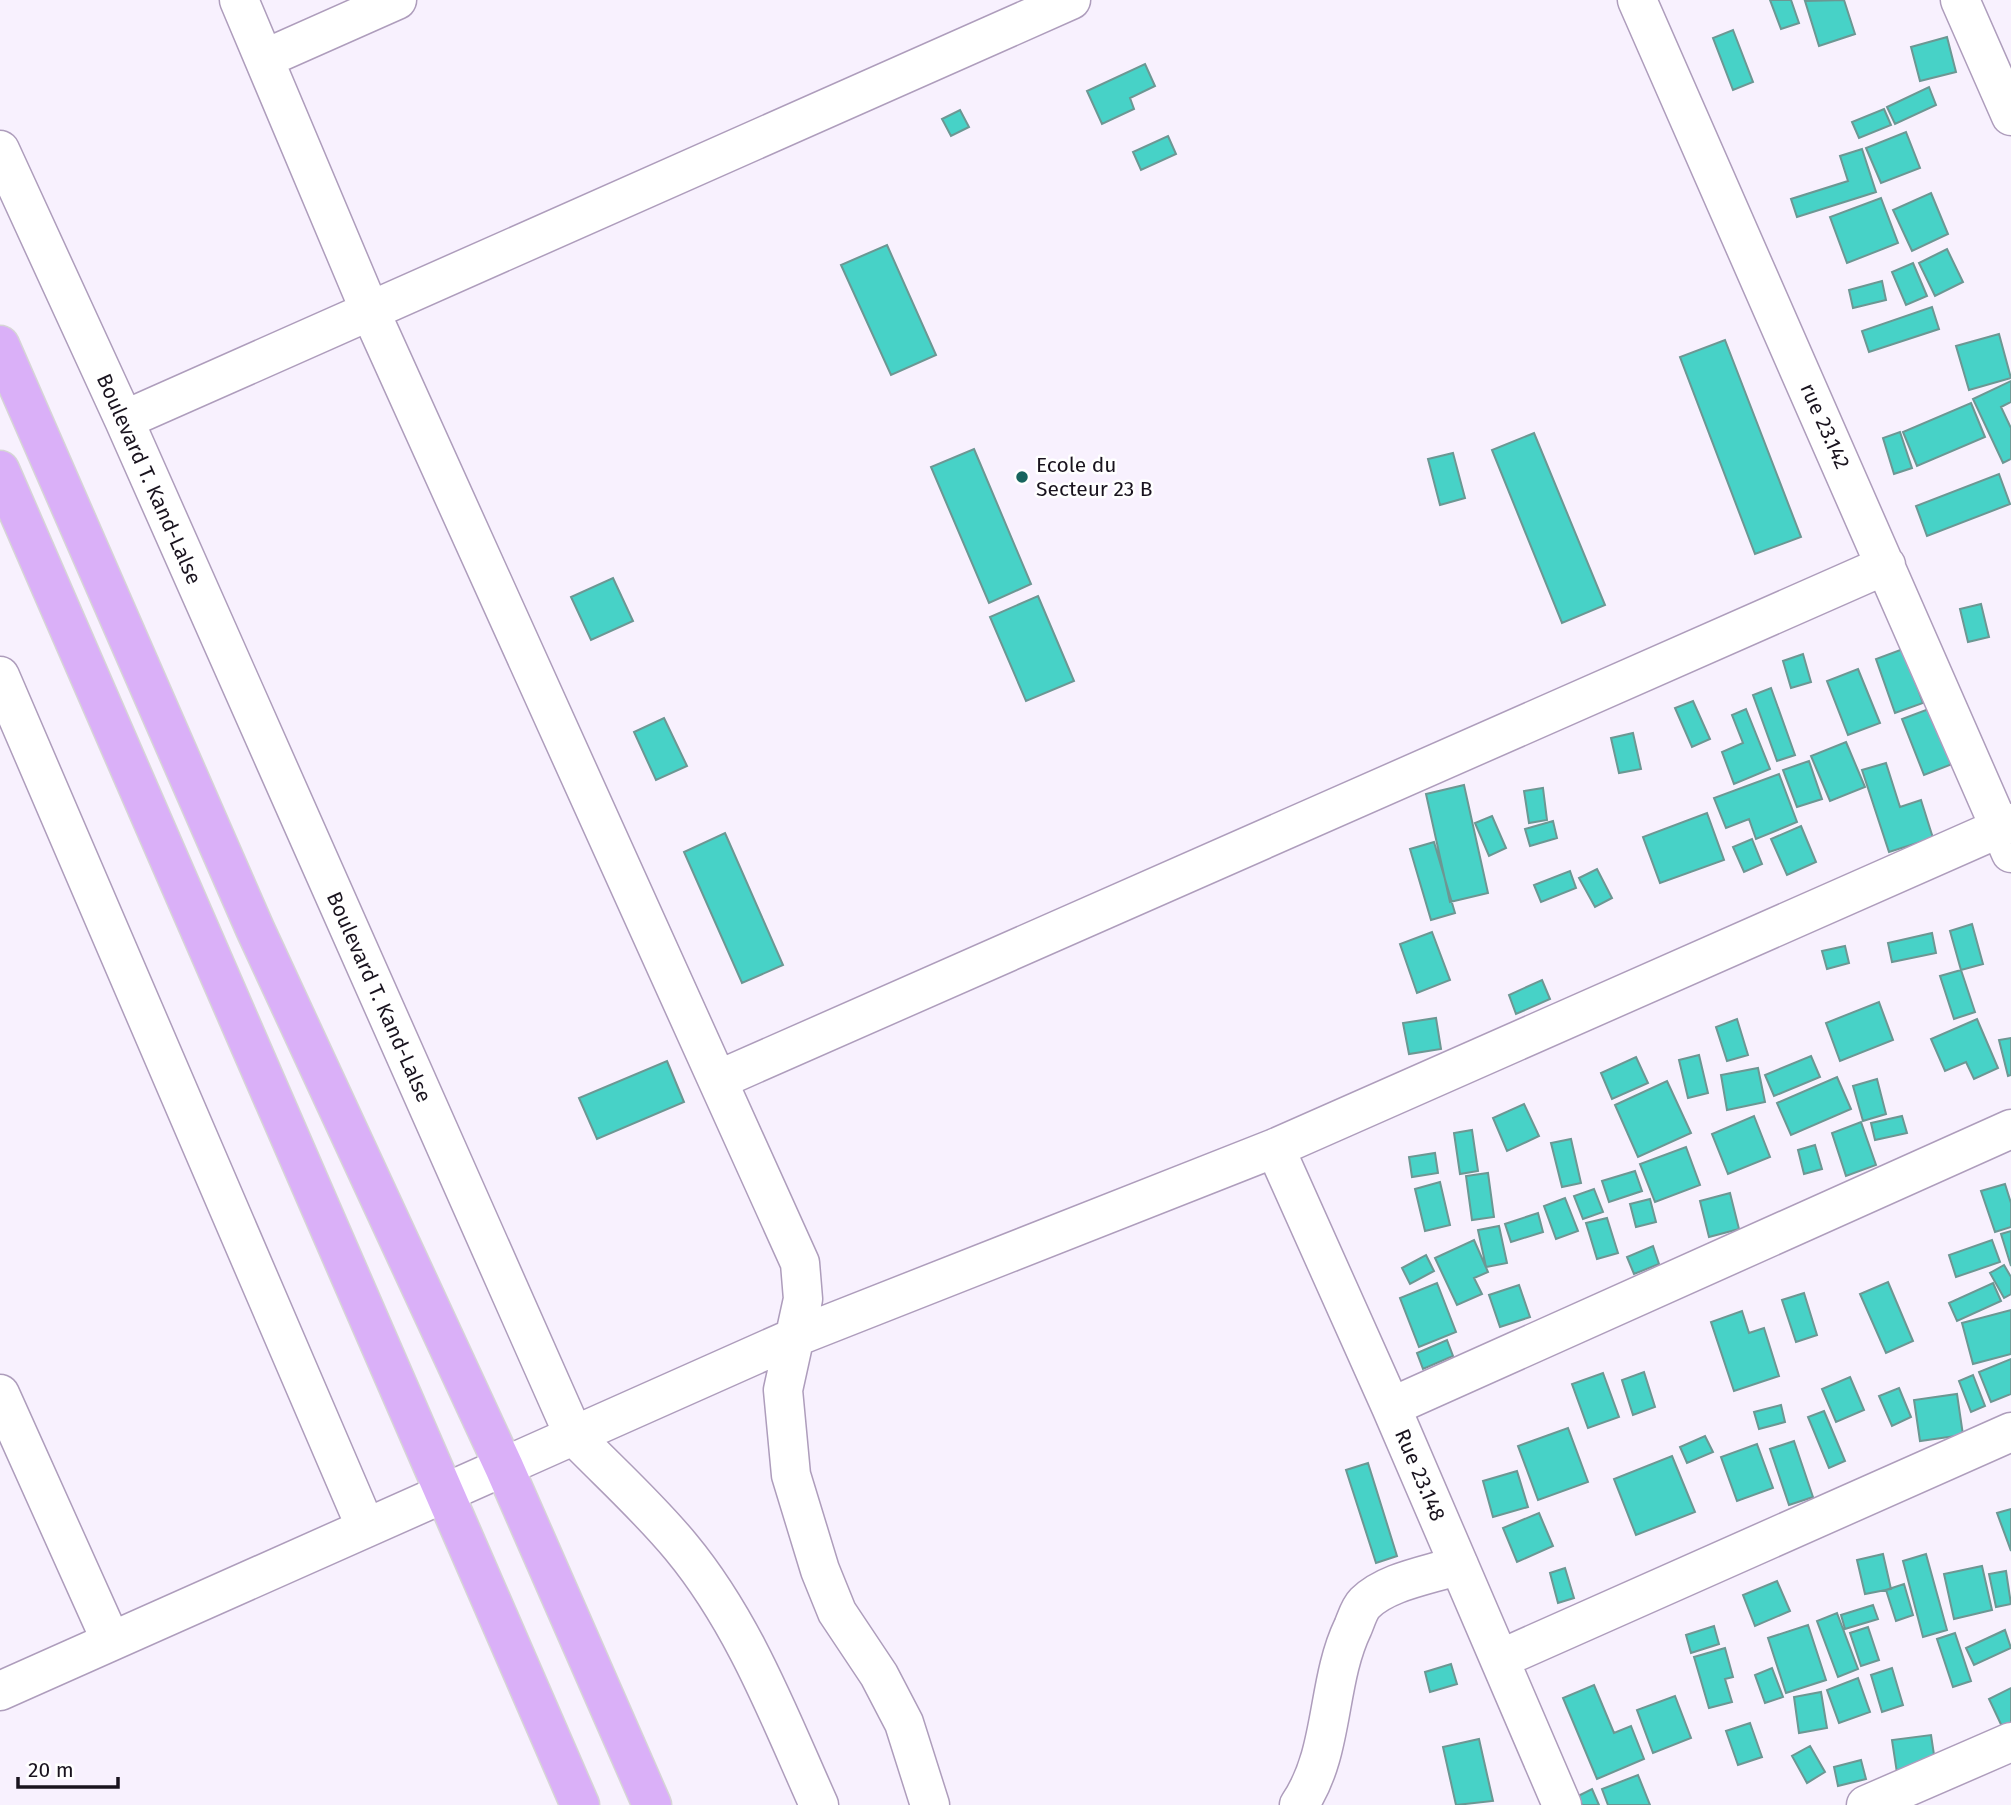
<svg xmlns="http://www.w3.org/2000/svg" width="2011" height="1805" viewBox="0 0 2011 1805" font-family="'Fira Sans',sans-serif">
	<style>
		.building { fill: #47d2c7; stroke: #6c9793; stroke-width: 2 }
		.lines { fill: none; stroke-linecap: round; stroke-linejoin: round }
		.street-casing { stroke: #ae9dbc; stroke-width: 41 }
		.primary-casing { stroke: #d6d5d6; stroke-width: 41 }
		.street { stroke: #fff; stroke-width: 38 }
		.primary { stroke: #dab0f8; stroke-width: 38 }
		.poi-dot { fill: #17645e; stroke: #fff; stroke-width: 2.5 }
		.labels { text-anchor: middle; dominant-baseline: central; stroke-width: 5; stroke-linejoin: round; paint-order: stroke }
		.street-label { font-size: 21px; fill: #19131e; stroke: #fff }
		.poi-label { font-size: 21px; fill: #19131e; stroke: #fff; text-anchor: start }
	</style>
	<rect width="100%" height="100%" fill="#f8f1fe"/>
	<path class="building" d="M1770,0h21l8,23 -18,6z
		M1844,0l11,34 -36,12 -14,-45z
		M1733,30l20,52 -20,8 -20,-52z
		M1947,37l9,35 -36,9 -9,-34z
		M1145,64l10,22 -25,12 4,11 -32,15 -15,-33z
		M1929,87l7,18 -41,19 -8,-17z
		M1884,109l7,16 -32,13 -7,-16z
		M960,110l9,17 -18,9 -9,-17z
		M1906,132l14,36 -39,15 -15,-35z
		M1168,136l8,18 -35,16 -8,-18z
		M1862,149l14,43 -79,25 -6,-18 57,-18 -8,-25z
		M1931,193l17,41 -36,17 -19,-41z
		M1881,198l17,45 -51,20 -17,-46z
		M887,245l49,110 -45,20 -50,-110z
		M1947,249l16,33 -28,14 -16,-33z
		M1913,263l14,33 -21,9 -14,-33z
		M1882,281l4,19 -33,8 -4,-18z
		M1932,307l7,22 -70,23 -7,-21z
		M1999,334l12,44 -42,12 -13,-44z
		M1725,340l76,197 -46,17 -75,-197z
		M2011,381v21l-10,5 10,21v31l-8,4 -30,-64z
		M1971,403l14,34 -68,29 -14,-34z
		M1900,432l12,36 -18,6 -11,-36z
		M1534,433l71,172 -43,18 -70,-173z
		M974,449l57,135 -42,19 -58,-136z
		M1453,453l12,45 -25,7 -12,-46z
		M1999,474l11,30 -83,32 -11,-30z
		M613,578l20,43 -42,19 -20,-43z
		M1038,596l36,85 -48,20 -36,-84z
		M1981,604l8,33 -21,5 -8,-33z
		M1903,649l20,54 -28,10 -19,-54z
		M1803,654l8,28 -20,6 -8,-27z
		M1858,669l22,54 -32,12 -21,-54z
		M1771,688l24,67 -18,6 -24,-66z
		M1693,701l17,38 -18,8 -17,-39z
		M1934,707l21,56 -31,12 -22,-56z
		M1746,709l24,60 -36,15 -12,-32 21,-9 -11,-28z
		M664,718l23,48 -31,14 -22,-48z
		M1633,733l8,36 -22,4 -8,-35z
		M1846,742l19,45 -35,14 -19,-45z
		M1809,761l13,38 -25,8 -14,-37z
		M1886,763l14,44 21,-7 12,38 -44,14 -27,-82z
		M1779,774l18,48 -41,17 -7,-20 -23,9 -12,-30z
		M1464,785l24,108 -38,9 -24,-108z
		M1543,788l4,32 -18,3 -5,-32z
		M1707,813l17,47 -64,23 -17,-46z
		M1492,816l14,32 -17,8 -14,-33z
		M1553,821l4,17 -27,8 -5,-17z
		M1801,826l15,36 -29,13 -16,-36z
		M725,833l58,132 -41,18 -58,-131z
		M1752,839l10,25 -18,8 -11,-25z
		M1434,842l21,71 -24,7 -21,-71z
		M1597,869l15,29 -17,9 -16,-29z
		M1570,871l6,17 -35,14 -7,-17z
		M1972,924l11,40 -22,6 -11,-39z
		M1432,932l18,48 -33,13 -17,-49z
		M1932,933l4,20 -44,9 -4,-19z
		M1845,946l4,17 -22,6 -5,-18z
		M1961,970l14,42 -21,7 -14,-43z
		M1542,980l8,19 -34,15 -7,-19z
		M1879,1002l14,38 -53,21 -14,-38z
		M1436,1018l5,31 -32,5 -6,-31z
		M1737,1019l11,36 -21,6 -11,-34z
		M1977,1019l21,49 -24,11 -8,-17 -21,9 -14,-32z
		M2011,1038v37l-3,1 -9,-36z
		M1699,1055l9,38 -20,5 -9,-38z
		M1811,1056l9,21 -46,19 -9,-21z
		M1636,1057l12,26 -36,16 -11,-26z
		M667,1061l17,41 -87,37 -18,-41z
		M1758,1068l7,34 -38,8 -6,-35z
		M1837,1077l14,32 -60,26 -14,-32z
		M1877,1079l9,35 -23,7 -10,-35z
		M1667,1081l24,52 -53,24 -23,-52z
		M1524,1104l15,32 -32,15 -14,-33z
		M1754,1116l16,41 -42,17 -16,-40z
		M1902,1116l5,17 -32,7 -4,-17z
		M1861,1122l15,43 -30,11 -14,-43z
		M1472,1130l6,41 -18,3 -6,-41z
		M1571,1139l10,44 -19,4 -11,-44z
		M1815,1145l7,24 -18,5 -6,-24z
		M1686,1147l14,38 -45,17 -15,-38z
		M1435,1153l3,20 -26,4 -3,-20z
		M1635,1171l7,20 -33,11 -7,-21z
		M1488,1173l6,44 -22,3 -6,-44z
		M1440,1182l10,43 -25,6 -10,-42z
		M2005,1184l6,19v24l-16,5 -14,-41z
		M1594,1189l9,23 -20,7 -9,-23z
		M1730,1193l9,36 -30,8 -9,-36z
		M1565,1198l13,33 -22,8 -12,-33z
		M1650,1199l6,23 -20,5 -6,-23z
		M1538,1213l5,19 -32,10 -6,-18z
		M1607,1218l11,35 -21,6 -11,-36z
		M1499,1226l8,37 -21,4 -8,-37z
		M2011,1231v35l-10,-32z
		M1474,1240l14,32 -14,6 8,16 -25,11 -22,-47z
		M1992,1240l8,22 -44,15 -7,-22z
		M1653,1246l6,18 -25,10 -7,-17z
		M1426,1255l8,16 -24,13 -8,-16z
		M2004,1265l7,12v17l-7,4 -14,-25z
		M1888,1282l25,59 -27,12 -26,-59z
		M1437,1283l19,49 -37,15 -19,-49z
		M1993,1283l8,18 -44,20 -8,-18z
		M1519,1285l11,32 -30,10 -11,-32z
		M1804,1293l13,42 -21,7 -14,-42z
		M2011,1310v44l-38,10 -11,-41z
		M1742,1311l7,22 15,-5 15,48 -45,15 -23,-69z
		M1447,1340l6,16 -30,13 -6,-16z
		M2011,1359v35l-20,8 -12,-30z
		M1644,1372l11,35 -22,8 -11,-35z
		M1603,1373l16,44 -31,11 -16,-44z
		M1973,1375l12,31 -14,6 -12,-31z
		M1850,1377l14,33 -28,12 -14,-33z
		M1899,1388l12,29 -19,9 -13,-30z
		M1957,1394l6,41 -43,6 -6,-41z
		M1781,1405l4,17 -26,7 -5,-17z
		M1824,1411l21,50 -16,7 -21,-51z
		M1568,1428l20,54 -50,18 -20,-54z
		M1705,1436l8,16 -26,11 -7,-16z
		M1794,1441l19,56 -24,8 -19,-56z
		M1757,1444l16,44 -36,13 -16,-44z
		M1672,1456l23,56 -59,23 -22,-56z
		M1368,1463l29,93 -21,7 -30,-93z
		M1517,1471l11,36 -35,10 -10,-36z
		M2011,1509v42l-14,-38z
		M1539,1513l14,33 -36,16 -14,-34z
		M1883,1554l8,35 -26,5 -8,-34z
		M1926,1554l21,76 -24,7 -20,-76z
		M1982,1566l10,44 -38,9 -10,-45z
		M1565,1568l9,30 -16,5 -8,-30z
		M2006,1571l5,33 -15,3 -7,-33z
		M1777,1581l13,30 -35,15 -12,-31z
		M1904,1584l9,31 -17,6 -10,-31z
		M1873,1605l5,14 -33,10 -4,-14z
		M1837,1613l21,56 -20,8 -21,-56z
		M1808,1625l18,55 -40,13 -18,-55z
		M1714,1626l5,18 -28,9 -5,-18z
		M1868,1627l11,33 -18,6 -11,-33z
		M2005,1630l6,18 -37,17 -8,-17z
		M1955,1633l16,48 -18,6 -16,-48z
		M1725,1648l8,29 -8,2 7,23 -23,6 -15,-51z
		M1451,1664l6,20 -27,8 -5,-20z
		M1772,1668l11,29 -18,6 -10,-28z
		M1892,1668l11,37 -21,7 -11,-37z
		M1858,1678l12,34 -31,11 -12,-33z
		M1594,1685l20,48 17,-7 13,33 -47,20 -34,-81z
		M2011,1688v44l-5,3 -17,-36z
		M1821,1692l6,36 -28,5 -5,-36z
		M1675,1696l16,42 -38,15 -16,-43z
		M1750,1723l12,34 -24,8 -12,-34z
		M1931,1735l5,33 -39,5 -5,-33z
		M1479,1739l14,62 -37,4 -13,-58z
		M1810,1746l15,26 -18,11 -15,-27z
		M1861,1760l5,19 -28,7 -4,-19z
		M1638,1775l12,30h-42l-6,-16z
		M1592,1789l7,16h-17l-4,-9z"/>
	<g class="lines">
		<g class="street-casing">
			<path id="street" d="M239,0l131,311 430,952 3,36 -20,91 8,85 29,95 17,42 42,63 25,48 26,82
				M1637,0l374,853
				M1960,0l51,116
				M264,59l133,-59
				M0,150l124,270 450,1016c36,37 75,72 107,111 63,76 98,169 138,258
				M124,420l947,-420
				M0,676l366,852
				M718,1080l1168,-515
				M1275,1148l116,259 171,398
				M0,1394l111,247
				M1391,1407l620,-278
				M1500,1659l511,-227
				M0,1691l793,-353 482,-190 736,-325
				M1299,1805c36,-53 27,-122 54,-178 3,-7 6,-18 12,-24 22,-22 65,-28 94,-38
				M1866,1805l145,-63"/>
		</g>
		<g class="primary-casing">
			<path id="primary" d="M0,345l255,584 249,538 148,338
				M0,470l580,1335"/>
		</g>
		<use href="#street" class="street"/>
		<use href="#primary" class="primary"/>
	</g>
	<circle class="poi-dot" cx="1022" cy="477" r="7"/>
	<g class="labels">
		<g class="street-label">
			<text transform="translate(1825 426) rotate(66)">rue 23.142</text>
			<text transform="translate(149 479) rotate(66)">Boulevard T. Kand-Lalse</text>
			<text transform="translate(379 997) rotate(66)">Boulevard T. Kand-Lalse</text>
			<text transform="translate(1420 1475) rotate(67)">Rue 23.148</text>
		</g>
		<g class="poi-label">
			<text x="1036" y="465">Ecole du<tspan x="1036" dy="24">Secteur 23 B</tspan></text>
		</g>
	</g>
	<path d="M18 1777v10h100v-10" fill="none" stroke="#19131e" stroke-width="3.5"/>
	<text x="28" y="1777" font-size="21" fill="#19131e" stroke="#ffffff" stroke-width="5" paint-order="stroke">20 m</text>
</svg>
